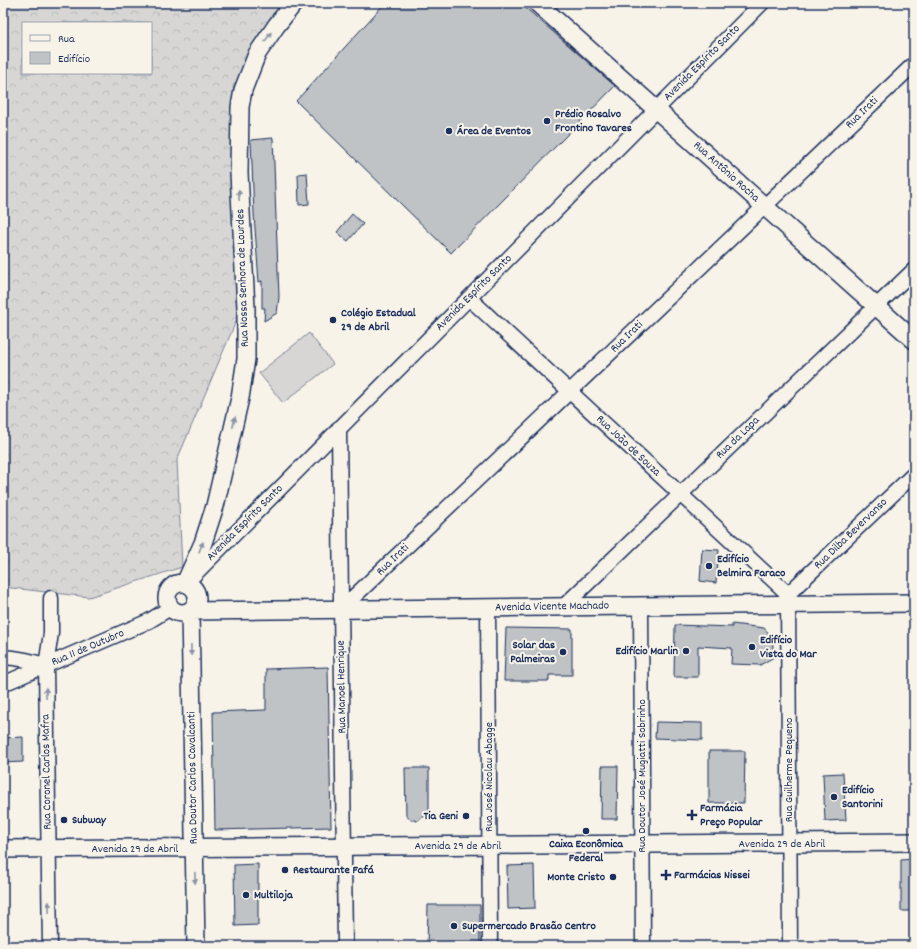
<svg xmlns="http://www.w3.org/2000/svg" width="917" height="949" viewBox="0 0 917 949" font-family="Dekko,sans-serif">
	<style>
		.forest { fill: url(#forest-crowns); stroke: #798299; fill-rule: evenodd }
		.garden { fill: #d7d6d4; stroke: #798299 }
		.building { fill: #c0c3c5; stroke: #1b2f5e }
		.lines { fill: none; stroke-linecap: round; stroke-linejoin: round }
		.minor-casing { stroke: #1b2f5e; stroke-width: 17 }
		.major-casing { stroke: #1b2f5e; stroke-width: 20 }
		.minor { stroke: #f7f3e8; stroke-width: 14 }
		.major { stroke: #f7f3e8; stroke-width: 17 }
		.oneway { fill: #8991a3 }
		.poi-dot { fill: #1b2f5e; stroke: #f7f3e8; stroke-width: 1.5 }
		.labels { text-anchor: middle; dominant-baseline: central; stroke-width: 4; stroke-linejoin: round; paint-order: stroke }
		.street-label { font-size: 12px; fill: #1b2f5e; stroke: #f7f3e8 }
		.poi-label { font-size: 12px; font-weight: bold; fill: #1b2f5e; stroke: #f7f3e8; text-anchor: start }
	</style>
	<defs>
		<pattern id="forest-crowns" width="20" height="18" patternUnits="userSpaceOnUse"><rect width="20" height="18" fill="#d7d6d4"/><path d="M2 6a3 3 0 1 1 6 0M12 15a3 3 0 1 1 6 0" fill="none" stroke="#b8b8b8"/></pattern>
	</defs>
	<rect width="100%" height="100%" fill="#f7f3e8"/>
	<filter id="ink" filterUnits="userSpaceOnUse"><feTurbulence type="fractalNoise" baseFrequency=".025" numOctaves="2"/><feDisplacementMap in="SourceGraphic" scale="8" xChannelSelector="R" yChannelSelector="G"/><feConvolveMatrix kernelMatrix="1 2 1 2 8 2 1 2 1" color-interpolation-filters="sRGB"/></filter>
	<g filter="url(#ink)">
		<path class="forest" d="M3,3h285l-42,66 -3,236 -66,155 5,107 -93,30 -86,-10zM23,23h128v50h-128z"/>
		<path class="garden" d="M309,333l24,31 -50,39 -24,-30z"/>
		<path class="building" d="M385,3h135l95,83 -164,167 -155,-152z
			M273,138l6,159 -2,16 -13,8 1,-13h-3v-27l-3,1 -5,-67 -3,-75z
			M307,173l2,31 -10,1 -1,-31z
			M352,214l11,10 -15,17 -11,-9z
			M702,549l17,1 -3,33 -16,-2z
			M732,624l32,4 8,9 2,20 -14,8 -29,-1 1,-16 -34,-2v31h-24l1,-52 57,2z
			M506,628l66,1v46h-23v6h-45z
			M328,667l3,160 -116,3 -2,-118 53,-2v-41z
			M656,722l46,1v17l-47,-2z
			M23,737v25l-20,1v-25z
			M709,751h36l-1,52h-35z
			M602,766h16l-1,53h-16z
			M405,768h24v48l-7,1 -5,4 -7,-2 -4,-3z
			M843,773l3,47 -21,1 -2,-47z
			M914,859v52h-13v-51z
			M258,864v61l-23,1 -1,-61z
			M534,865l1,43 -27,1 -1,-43z
			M428,905h52v41h-53z"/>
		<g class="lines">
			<g class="minor-casing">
				<path id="minor" d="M469,298l319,296
					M339,428l6,518
					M189,580l573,-577
					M788,594l2,352
					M788,594l126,-120
					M641,606l2,340
					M563,607l351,-337
					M488,608l2,338
					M341,609l573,-545
					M3,657c16,1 28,3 43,9
					M3,684l146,-63 21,-13
					M50,946l-4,-280 5,-33v-35"/>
			</g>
			<g class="major-casing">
				<path id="major" d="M537,3l377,337
					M167 598a15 15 0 1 1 30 0a15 15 0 1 1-30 0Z
					M185,583l18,-40 12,-37 25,-108 6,-39v-51l-7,-135 1,-66 3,-17 14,-36 19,-28 18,-23
					M3,849l911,-7
					M196,946l-6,-335 724,-8"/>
			</g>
			<use href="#minor" class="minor"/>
			<use href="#major" class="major"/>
		</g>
		<defs><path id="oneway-solid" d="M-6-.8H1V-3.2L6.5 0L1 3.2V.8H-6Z"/></defs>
		<g class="oneway">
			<use href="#oneway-solid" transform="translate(268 37) rotate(-56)"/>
			<use href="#oneway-solid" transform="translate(239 195) rotate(-92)"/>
			<use href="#oneway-solid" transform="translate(234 422) rotate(-77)"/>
			<use href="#oneway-solid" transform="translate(201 547) rotate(-68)"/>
			<use href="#oneway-solid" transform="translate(191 650) rotate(89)"/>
			<use href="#oneway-solid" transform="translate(46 693) rotate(-91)"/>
			<use href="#oneway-solid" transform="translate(195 878) rotate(89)"/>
			<use href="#oneway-solid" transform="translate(49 907) rotate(-91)"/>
		</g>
	</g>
	<g class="poi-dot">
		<circle cx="547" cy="121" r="4"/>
		<circle cx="449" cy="131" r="4"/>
		<circle cx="333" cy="320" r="4"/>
		<circle cx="709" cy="566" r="4"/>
		<circle cx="752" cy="647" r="4"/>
		<circle cx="686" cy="651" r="4"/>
		<circle cx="563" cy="652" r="4"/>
		<circle cx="834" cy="797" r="4"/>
		<path d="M690 809h4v4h4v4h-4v4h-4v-4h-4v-4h4z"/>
		<circle cx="466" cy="816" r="4"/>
		<circle cx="64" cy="820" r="4"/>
		<circle cx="586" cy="831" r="4"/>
		<circle cx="285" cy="870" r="4"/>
		<path d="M664 869h4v4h4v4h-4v4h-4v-4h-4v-4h4z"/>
		<circle cx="613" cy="877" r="4"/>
		<circle cx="246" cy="895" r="4"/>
		<circle cx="454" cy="926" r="4"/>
	</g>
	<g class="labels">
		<g class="street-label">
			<text transform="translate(702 63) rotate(-45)">Avenida Espírito Santo</text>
			<text transform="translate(862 113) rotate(-44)">Rua Irati</text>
			<text transform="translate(726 172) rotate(42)">Rua Antônio Rocha</text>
			<text transform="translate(243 278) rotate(-92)">Rua Nossa Senhora de Lourdes</text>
			<text transform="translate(474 293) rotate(-45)">Avenida Espírito Santo</text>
			<text transform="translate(627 337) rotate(-44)">Rua Irati</text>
			<text transform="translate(738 438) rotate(-44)">Rua da Lapa</text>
			<text transform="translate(628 446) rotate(43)">Rua João de Souza</text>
			<text transform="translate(245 523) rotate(-45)">Avenida Espírito Santo</text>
			<text transform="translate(851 534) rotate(-44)">Rua Dilba Bevervanso</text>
			<text transform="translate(393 560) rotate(-44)">Rua Irati</text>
			<text transform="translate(552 607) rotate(-1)">Avenida Vicente Machado</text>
			<text transform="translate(88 648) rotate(-23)">Rua 11 de Outubro</text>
			<text transform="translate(342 687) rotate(-91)">Rua Manoel Henrique</text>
			<text transform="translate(789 770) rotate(-90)">Rua Guilherme Pequeno</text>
			<text transform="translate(47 772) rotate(-91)">Rua Coronel Carlos Mafra</text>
			<text transform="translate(642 776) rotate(-90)">Rua Doutor José Mugiatti Sobrinho</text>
			<text transform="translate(489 777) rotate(-90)">Rua José Nicolau Abagge</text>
			<text transform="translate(193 778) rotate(-91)">Rua Doutor Carlos Cavalcanti</text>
			<text x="782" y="844">Avenida 29 de Abril</text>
			<text x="458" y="846">Avenida 29 de Abril</text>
			<text x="135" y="849">Avenida 29 de Abril</text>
		</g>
		<g class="poi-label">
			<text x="555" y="114">Prédio Rosalvo<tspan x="555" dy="14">Frontino Tavares</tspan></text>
			<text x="457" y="131">Área de Eventos</text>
			<text x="341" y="313">Colégio Estadual<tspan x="341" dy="14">29 de Abril</tspan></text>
			<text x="717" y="559">Edifício<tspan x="717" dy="14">Belmira Faraco</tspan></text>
			<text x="760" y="640">Edifício<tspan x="760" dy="14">Vista do Mar</tspan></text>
			<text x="555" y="645" text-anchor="end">Solar das<tspan x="555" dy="14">Palmeiras</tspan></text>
			<text x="678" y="651" text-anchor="end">Edifício Marlin</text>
			<text x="842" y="790">Edifício<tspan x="842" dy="14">Santorini</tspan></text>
			<text x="700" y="808">Farmácia<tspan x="700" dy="14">Preço Popular</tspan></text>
			<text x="458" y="816" text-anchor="end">Tia Geni</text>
			<text x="72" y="820">Subway</text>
			<text x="586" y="844" text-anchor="middle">Caixa Econômica<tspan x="586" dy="14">Federal</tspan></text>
			<text x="293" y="870">Restaurante Fafá</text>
			<text x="674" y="875">Farmácias Nissei</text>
			<text x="605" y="877" text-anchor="end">Monte Cristo</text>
			<text x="254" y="895">Multiloja</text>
			<text x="462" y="926">Supermercado Brasão Centro</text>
		</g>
	</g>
	<rect width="917" height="949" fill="none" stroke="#f7f3e8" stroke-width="16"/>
	<rect x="8" y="8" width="901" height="933" fill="none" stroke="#1b2f5e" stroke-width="1.5" filter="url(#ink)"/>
	<rect x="22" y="22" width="130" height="52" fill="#f7f3e8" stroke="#9fa5b1"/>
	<rect x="30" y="35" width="20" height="6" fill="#f7f3e8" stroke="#9fa5b1"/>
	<text x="58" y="42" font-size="12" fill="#1b2f5e">Rua</text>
	<rect x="30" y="52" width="20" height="12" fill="#c0c3c5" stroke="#9fa5b1"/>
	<text x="58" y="62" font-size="12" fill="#1b2f5e">Edifício</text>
</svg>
